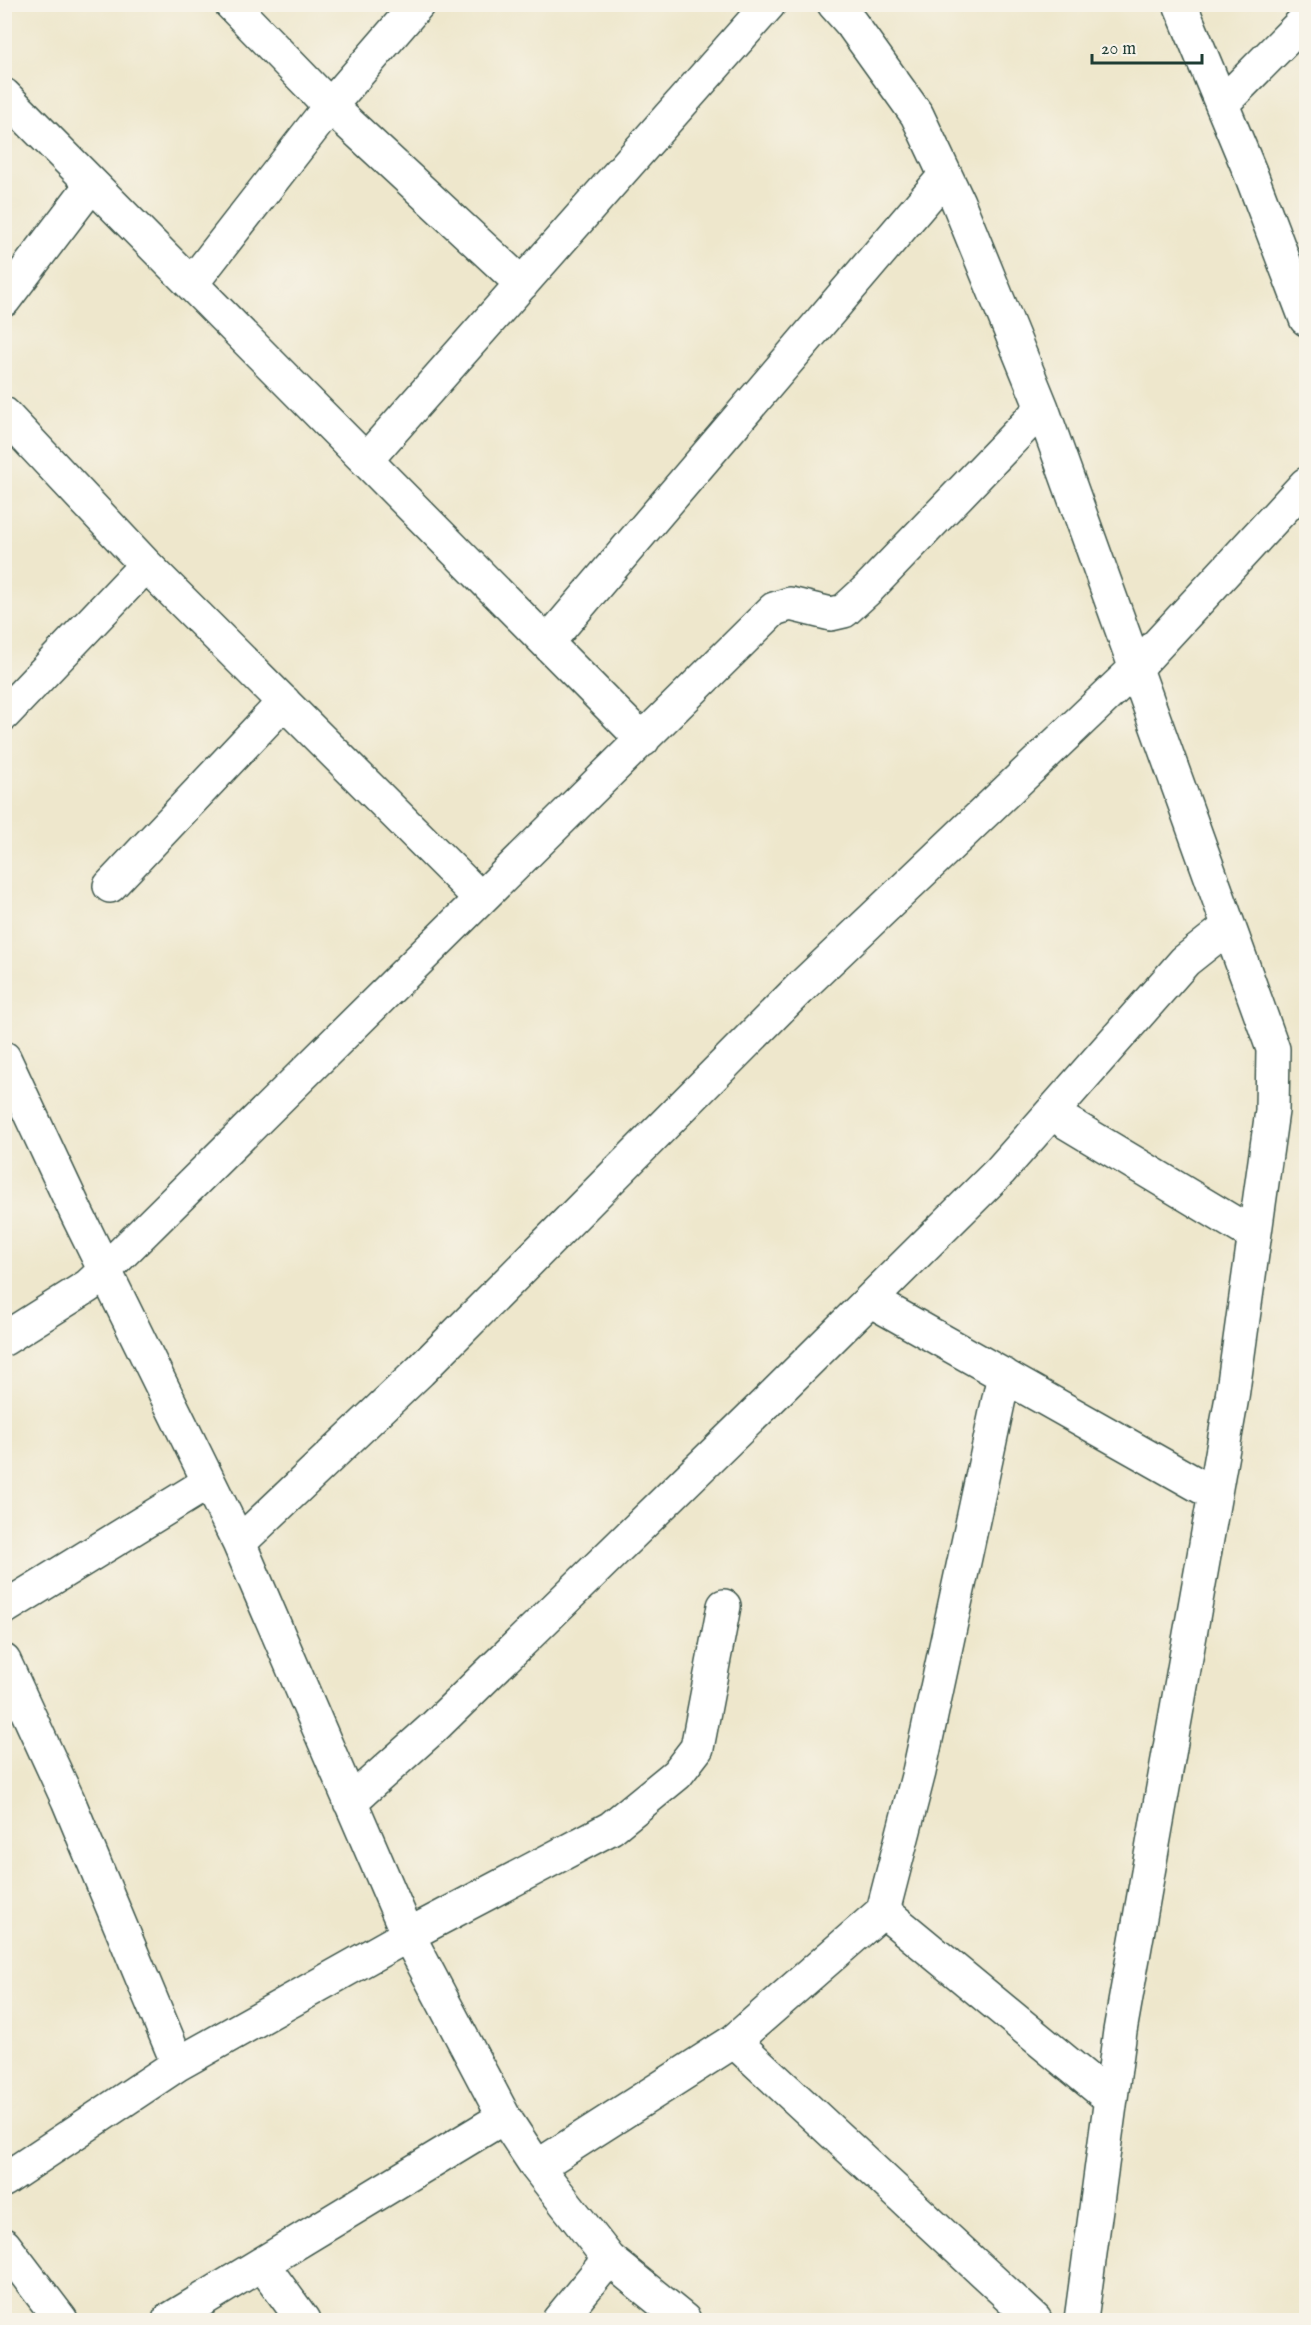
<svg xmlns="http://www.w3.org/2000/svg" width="1311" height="2325" viewBox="0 0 1311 2325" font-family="'IM FELL English',serif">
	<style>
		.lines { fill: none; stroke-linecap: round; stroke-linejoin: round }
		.minor-casing { stroke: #3e564b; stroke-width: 36 }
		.tertiary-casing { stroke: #3e564b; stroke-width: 36 }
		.minor { stroke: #fff; stroke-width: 33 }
		.tertiary { stroke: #fff; stroke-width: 33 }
	</style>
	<rect width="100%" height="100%" fill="#f7f3e8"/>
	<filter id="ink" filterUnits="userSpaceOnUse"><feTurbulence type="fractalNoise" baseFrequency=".0167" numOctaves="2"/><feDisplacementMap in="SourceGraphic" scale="12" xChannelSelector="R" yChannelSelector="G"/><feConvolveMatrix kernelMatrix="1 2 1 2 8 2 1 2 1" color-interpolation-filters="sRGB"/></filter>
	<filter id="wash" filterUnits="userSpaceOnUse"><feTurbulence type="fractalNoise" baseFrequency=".008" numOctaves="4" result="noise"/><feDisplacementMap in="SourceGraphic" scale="24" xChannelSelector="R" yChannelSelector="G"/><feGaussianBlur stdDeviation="1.35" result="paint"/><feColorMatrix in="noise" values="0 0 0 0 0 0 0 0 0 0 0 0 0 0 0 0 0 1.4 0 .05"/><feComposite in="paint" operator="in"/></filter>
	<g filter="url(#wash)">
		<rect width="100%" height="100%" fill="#eee7cc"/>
	</g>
	<g filter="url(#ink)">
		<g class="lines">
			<g class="minor-casing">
				<path id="minor" d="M231,4l99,102 192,178
					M834,4l17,19 66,92 41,87 84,206 231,641 -1,62 -40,286 -112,634 -39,289
					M4,95l639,645
					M1222,104l84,-85
					M192,283l138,-177 88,-102
					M4,300l88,-116
					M4,414l142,151 334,333
					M366,460l403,-456
					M547,643l398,-467
					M4,714l142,-149
					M110,886l174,-184
					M4,1058l73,156 162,329 169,392 96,182 33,50 72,92 75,61
					M1051,1113l203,122
					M870,1300l344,194
					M4,1339l84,-53 17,-16 669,-661 16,-5 41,10 13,-3 24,-22 174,-181
					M1004,1375l-85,397 -36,139 228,188
					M239,1543l181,-172 378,-381 338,-322 170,-184
					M4,1608l205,-126
					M4,1661l64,139 110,264
					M350,1802l84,-75 330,-322 236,-234 185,-210 43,-34
					M734,2041l301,279
					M537,2167l197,-126 149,-130
					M4,2180l174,-116 230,-129 203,-107 66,-54 20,-26 27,-142
					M4,2245l57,75
					M262,2264l41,56
					M169,2320l335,-203
					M559,2320l50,-61"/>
			</g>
			<g class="tertiary-casing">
				<path id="tertiary" d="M1180,4l70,168 56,147"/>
			</g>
			<use href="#minor" class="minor"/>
			<use href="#tertiary" class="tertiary"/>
		</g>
	</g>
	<rect width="1311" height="2325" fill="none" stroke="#f7f3e8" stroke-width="24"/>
	<path d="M1092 54v9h110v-9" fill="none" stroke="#1f3d34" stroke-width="3"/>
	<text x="1101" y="54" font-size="18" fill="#1f3d34" stroke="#f7f3e8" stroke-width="4.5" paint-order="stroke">20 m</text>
</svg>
